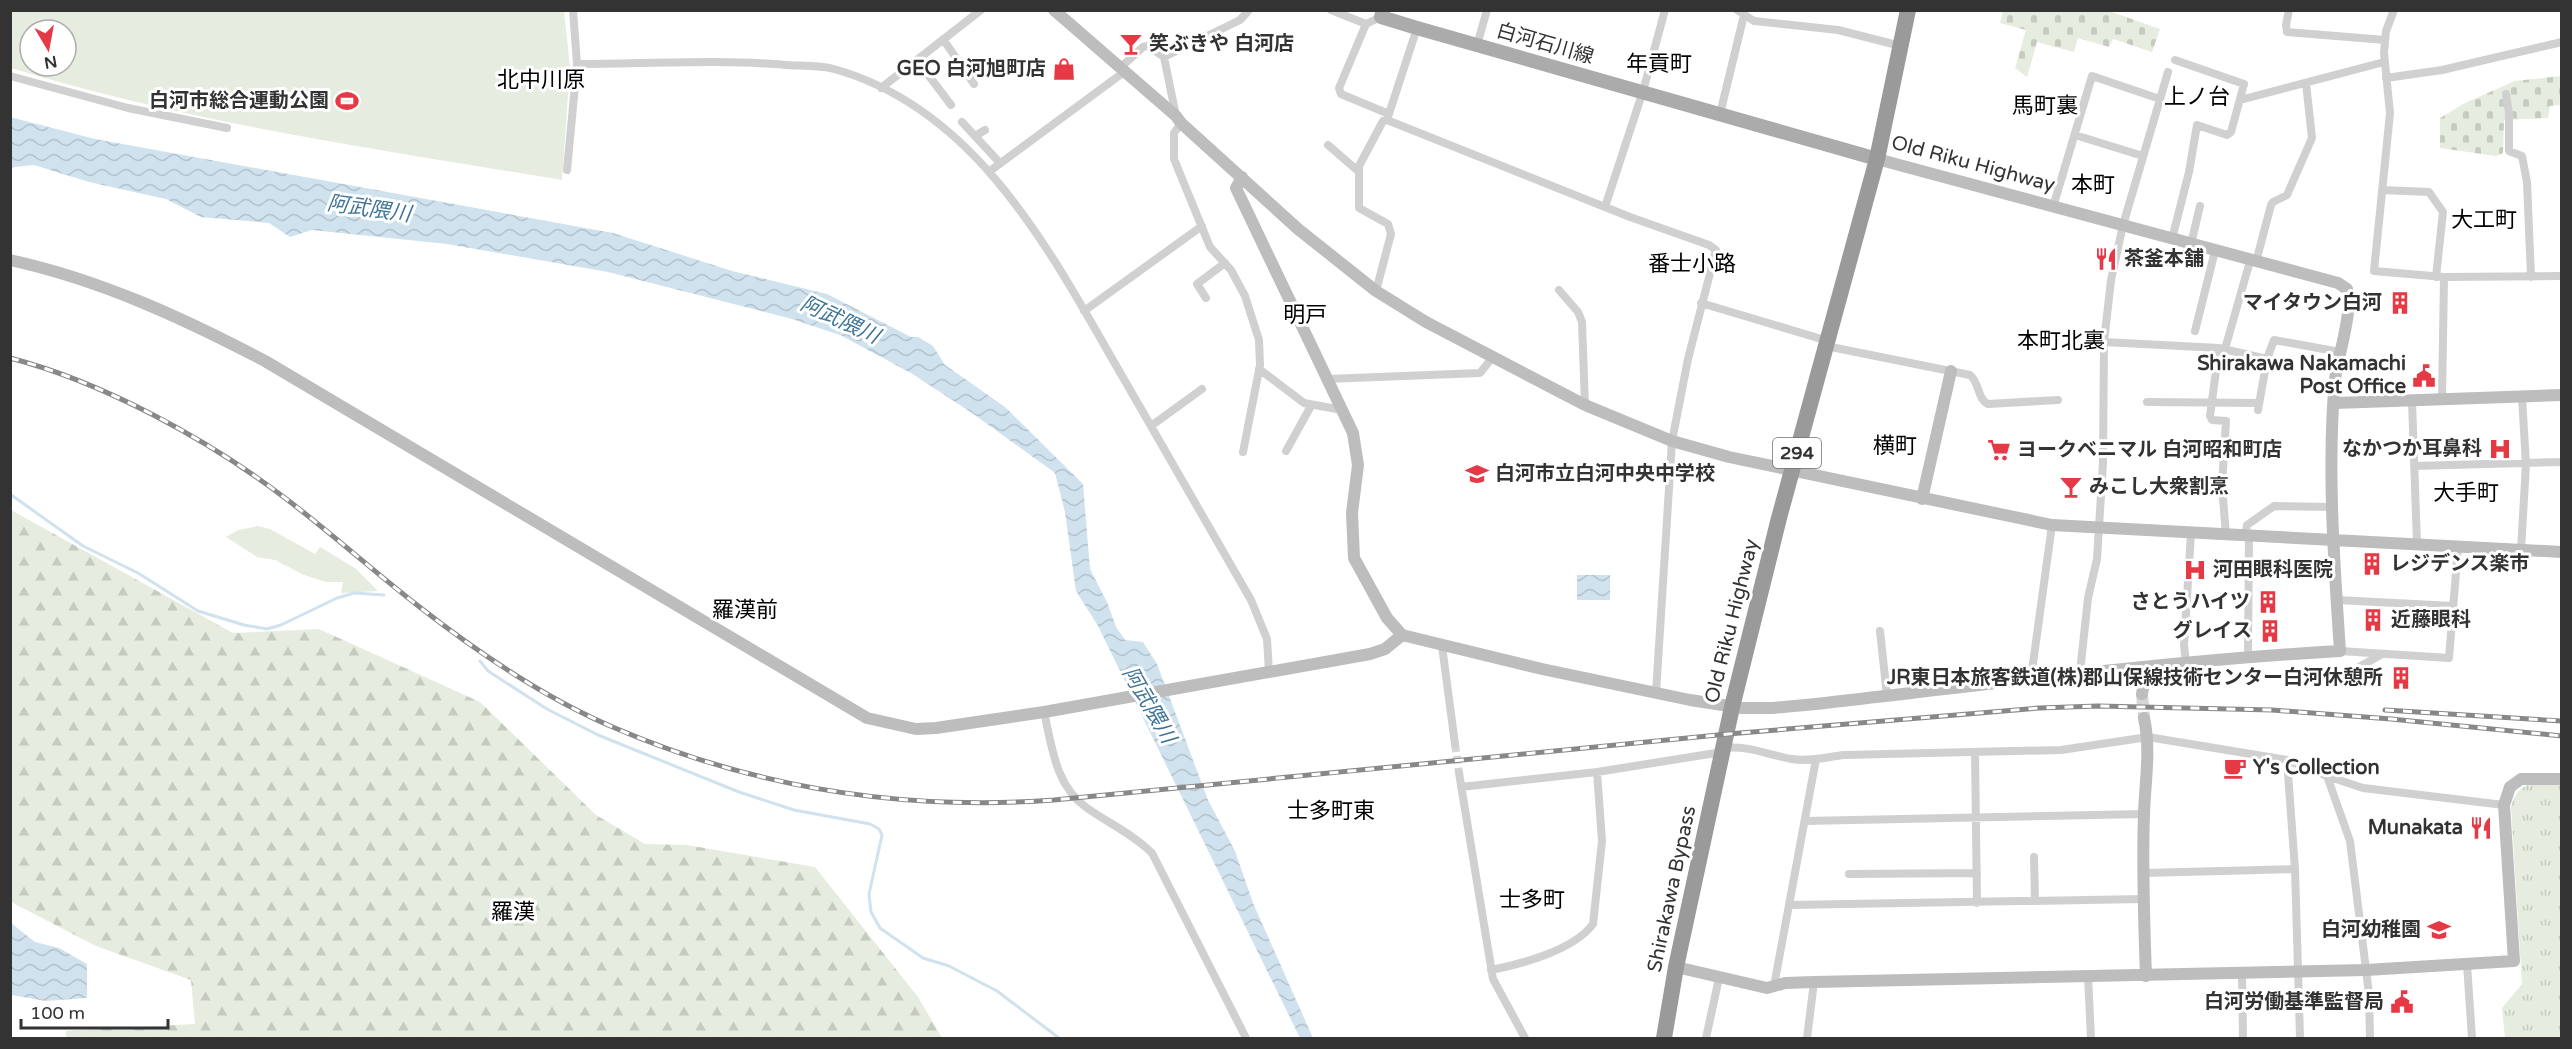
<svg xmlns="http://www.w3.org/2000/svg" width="2572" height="1049" viewBox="0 0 2572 1049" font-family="'Varela Round','Noto Sans JP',sans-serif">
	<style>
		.green { fill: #e6ecdf; fill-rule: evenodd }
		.forest { fill: url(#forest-firs) }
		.cemetery { fill: url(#cemetery-stones) }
		.park { fill: url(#park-tufts) }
		.water { fill: url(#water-waves) }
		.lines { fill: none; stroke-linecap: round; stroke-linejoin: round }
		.stream { stroke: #cfe2ee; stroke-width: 3 }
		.street-tunnel { stroke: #d6d6d6; stroke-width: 8; stroke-dasharray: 8 4; stroke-linecap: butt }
		.secondary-tunnel { stroke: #d6d6d6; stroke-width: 12; stroke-dasharray: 12 6; stroke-linecap: butt }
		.street { stroke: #d0d0d0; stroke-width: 8 }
		.secondary { stroke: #bdbdbd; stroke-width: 12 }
		.primary { stroke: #ababab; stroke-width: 14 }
		.highway { stroke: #9a9a9a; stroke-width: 16 }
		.rail-casing { stroke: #888; stroke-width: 5 }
		.rail { stroke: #fff; stroke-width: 3; stroke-dasharray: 9; stroke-linecap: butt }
		.labels { text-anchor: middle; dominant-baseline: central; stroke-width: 6; stroke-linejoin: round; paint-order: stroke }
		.shield { fill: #fff; stroke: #707070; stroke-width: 1.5 }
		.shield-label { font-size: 18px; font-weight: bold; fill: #333 }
		.poi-label { font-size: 20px; font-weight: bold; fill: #333; stroke: #fff; text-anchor: end }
		.street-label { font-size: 20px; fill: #333; stroke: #fff }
		.water-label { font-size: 21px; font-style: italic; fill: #3f7597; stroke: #fff }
		.quarter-label { font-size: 22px; fill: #000; stroke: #fff }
	</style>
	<defs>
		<pattern id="forest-firs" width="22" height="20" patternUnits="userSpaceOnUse" patternTransform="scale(1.5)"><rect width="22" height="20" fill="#e6ecdf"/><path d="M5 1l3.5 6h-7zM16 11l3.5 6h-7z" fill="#c6cbc0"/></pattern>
		<pattern id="cemetery-stones" width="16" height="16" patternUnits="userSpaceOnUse" patternTransform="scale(1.5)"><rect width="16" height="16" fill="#e6ecdf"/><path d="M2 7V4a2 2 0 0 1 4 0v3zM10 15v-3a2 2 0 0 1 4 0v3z" fill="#c6cbc0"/></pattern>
		<pattern id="park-tufts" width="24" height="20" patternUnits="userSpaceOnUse" patternTransform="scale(1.5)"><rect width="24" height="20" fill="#e6ecdf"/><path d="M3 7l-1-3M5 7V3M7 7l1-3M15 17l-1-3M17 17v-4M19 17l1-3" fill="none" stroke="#c6cbc0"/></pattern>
		<pattern id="water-waves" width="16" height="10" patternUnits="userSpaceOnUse" patternTransform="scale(1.5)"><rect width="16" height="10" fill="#cfe2ee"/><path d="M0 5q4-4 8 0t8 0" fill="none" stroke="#b2c2cd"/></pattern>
	</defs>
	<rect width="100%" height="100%" fill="#fff"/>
	<path class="green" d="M10,11h554l6,56 -8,113c-186,-31 -371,-57 -551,-112zM30,30h36v36h-36z
		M258,526l12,3 45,25 5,-7 35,21 23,23 -37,2 2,-11h-17l-22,-7 -29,-15 -18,-3 -31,-20 12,-7z"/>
	<path class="forest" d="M11,510l222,123 86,-4 161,73 116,113 49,29 42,1 128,22 103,130 24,41h-876v-7l129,-7 -4,-44 -95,-34 -85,-44z"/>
	<path class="cemetery" d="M2109,11l51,18 -8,23 -39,-13 -4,8 -31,-9 -4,14 -37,-10 -10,35 -12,-9 11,-38 -26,-7 3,-12z
		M2561,76v29l-11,1 -2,12 -44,2 -1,33 -7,3 -56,-8v-30l25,-15 50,-22z"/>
	<path class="park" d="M2561,783v255h-56l-3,-30 20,-24 -11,-177c8,-29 26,-23 50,-24z"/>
	<path class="water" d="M10,117l85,22 518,94 119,38 95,23 84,43h7l15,9 12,19 60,42 78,77 7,85 17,33 9,25 9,13 18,2 14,22 51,136 27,51 18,52 60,135h-13l-202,-412 -22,-35 -11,-79 -10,-39 -83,-60 -61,-40 -71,-38 -48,-16 -184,-47 -161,-28 -135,-14 -22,7 -21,-14 -68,-6 -35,-18 -77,-17 -55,-17 -20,2 -3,3z
		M1577,575h33v25h-33z
		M11,923l24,19 24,6 28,16v34l-41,3 -35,-6z"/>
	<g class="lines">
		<path class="stream" d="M10,494l73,52 55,27 60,38 46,14 23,4 14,-4 56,-27 17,-5 30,2
			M480,661l8,10 59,38 51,26 141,57 55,18 76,14 9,5 3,6 -13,59 2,18 9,16 43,30 26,8 48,25 62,47"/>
		<path class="street-tunnel" d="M1455,744l4,29"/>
		<path class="secondary-tunnel" d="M2142,694l2,24"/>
		<path class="street" d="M1331,10l35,14 15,-7
			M1737,10l17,11 84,9 63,16
			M2289,10l-3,15 1,7 98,8
			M2394,10l-8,21 -2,22 6,60 -16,158 70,6 118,-1
			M1366,24l-27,64 2,6 48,20
			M1417,28l-30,92 243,97 79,28 7,5 -28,109 -16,82 -16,252
			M943,39l31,45
			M1477,45l10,-35
			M1164,57l76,-37 9,-10
			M917,60l34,45
			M577,64c69,0 140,-5 210,1 15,1 32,0 47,4 147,41 220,190 291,312 42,73 84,146 126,219l16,39 2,33
			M1120,68l23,-21 5,-1 16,11 12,59
			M10,76l118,32 99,20
			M2386,78l56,-8 120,-28
			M881,88l100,-78
			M2506,94l3,19v38l13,5 5,26 4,95
			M2240,100l144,-38
			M1720,114l24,-99
			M962,122l37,40
			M1181,123l-7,10v26l36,88 21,23 14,26 14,44 1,25 -17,87
			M2075,135l68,21
			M975,136l10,-6
			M1328,145l30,26
			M567,170l10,-106 -4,-54
			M990,171l134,-99
			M2382,190l47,2 14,20 -7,65
			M1605,207l38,-116 22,-81
			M2053,207l39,-131 68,23
			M2172,239l17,-67 8,-47 30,10 4,-3 13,-48 -69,-24
			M2191,244l9,-38
			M2256,262l15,-57 2,-3 14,-7 25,-57 -6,-55
			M1559,290l19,22 4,10 3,83
			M1376,291l15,-57 -3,-10 -29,-16v-42l24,-45 4,-1
			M1206,298l-9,-14 28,-21
			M1701,303l127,38
			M1084,311l118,-85
			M2195,331l20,-80
			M2104,342l115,6 48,11
			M1826,346l144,29c10,8 7,24 18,29l70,-4
			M2219,348l-9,68 2,4 14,1 -4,65 4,49
			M2225,349l25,-88
			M1259,369l45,34 38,7
			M1327,379l153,-6 12,-15
			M2442,399l2,-122
			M2412,401l5,143
			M2147,402l112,1
			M2258,410l9,-51 7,-19 66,12
			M1151,426l51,-37
			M1286,451l25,-45
			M2414,466l148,-4
			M2245,536l2,-11 27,-19 59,1
			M2521,550l5,-86 -4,-67
			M2337,600l116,6
			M1880,631l7,65
			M1442,646l13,98
			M2340,651l109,7 9,-110
			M2248,656l1,-120
			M2186,663l-2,-18 7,-112
			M2354,670l28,-16
			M2080,672l8,-74 9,-39 6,-96 1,-121 7,-62 12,-55 45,-153
			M2031,678l21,-153
			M1044,712c8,34 11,74 43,96 21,15 46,26 65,45l94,185
			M1723,748c25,-3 45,7 69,11 17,3 35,-2 52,-4l217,-5 87,-13 139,23 40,16 36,12 141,17
			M1975,752l2,151
			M2287,760l8,109 5,169
			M1459,773l34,206 32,59
			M2327,776l23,65 19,153 1,44
			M1461,787l136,-15 125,-20
			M1805,821l339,-7
			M2034,857l1,44
			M2144,873l151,-4
			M1849,874l128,-1
			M1789,905l354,-6
			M2467,964l5,74
			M1491,970c31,-6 83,-20 102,-46l9,-83 -5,-69
			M2242,973l1,65
			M2088,977l3,61
			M1774,986l42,-227
			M1706,1038l13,-60
			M1807,1038l7,-56"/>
		<path class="secondary" d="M1054,10l122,106 5,7 117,106 78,62 50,31 159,83 87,36 57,16 323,68 510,27
			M1242,177l-6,11 117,245 5,32 -6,48 2,45 33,60 15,17 140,34 148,31 52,8h31l43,-4c175,-20 349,-43 524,-53 -6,-89 -13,-184 -5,-272 3,-22 19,-72 12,-90l-9,-6 -461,-124
			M10,260c91,20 173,58 255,101l602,357 49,11 20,-1 108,-16 326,-58 15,-5 17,-14
			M2335,403l227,-8
			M1922,499l29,-128
			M2142,694l5,-27
			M2144,718c7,32 1,64 0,96 -2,54 0,108 2,162
			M1676,967l91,21 18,-5 29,-1 552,-12 148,-9 -10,-156 6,-18 11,-8h41"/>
		<path class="primary" d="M1383,10l-2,7 36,11 460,131"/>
		<path class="highway" d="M1664,1038l12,-71 56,-260 47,-189 98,-359 31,-149"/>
		<g class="rail-casing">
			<path id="rail" d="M10,358c93,24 199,82 275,140 45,34 87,72 132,107 60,47 127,93 198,123 140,60 287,83 439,72l674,-66 311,-26 59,-2 174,4 119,9 171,17
				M2385,710l177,11"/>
		</g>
		<use href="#rail" class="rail"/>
	</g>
	<defs>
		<g id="bar-bare" transform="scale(1.8)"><path d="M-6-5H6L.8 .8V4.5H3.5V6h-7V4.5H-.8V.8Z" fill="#e63946" stroke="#fff" stroke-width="2.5" paint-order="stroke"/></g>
		<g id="shop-bare" transform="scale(1.8)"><path d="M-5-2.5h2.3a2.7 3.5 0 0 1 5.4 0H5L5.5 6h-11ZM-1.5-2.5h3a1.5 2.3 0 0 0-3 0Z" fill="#e63946" stroke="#fff" stroke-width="2.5" paint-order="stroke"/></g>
		<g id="stadium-bare" transform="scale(1.8)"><path d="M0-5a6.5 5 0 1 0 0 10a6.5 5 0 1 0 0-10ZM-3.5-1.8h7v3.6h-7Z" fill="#e63946" stroke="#fff" stroke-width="2.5" paint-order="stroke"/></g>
		<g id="restaurant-bare" transform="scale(1.8)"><path d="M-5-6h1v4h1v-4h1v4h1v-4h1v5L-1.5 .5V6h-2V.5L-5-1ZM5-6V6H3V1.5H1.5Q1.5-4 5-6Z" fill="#e63946" stroke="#fff" stroke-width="2.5" paint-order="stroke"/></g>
		<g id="building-bare" transform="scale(1.8)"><path d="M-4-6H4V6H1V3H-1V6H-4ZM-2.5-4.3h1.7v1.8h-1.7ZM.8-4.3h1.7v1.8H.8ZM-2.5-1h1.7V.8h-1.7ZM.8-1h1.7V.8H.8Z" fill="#e63946" stroke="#fff" stroke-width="2.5" paint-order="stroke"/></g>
		<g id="civic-bare" transform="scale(1.8)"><path d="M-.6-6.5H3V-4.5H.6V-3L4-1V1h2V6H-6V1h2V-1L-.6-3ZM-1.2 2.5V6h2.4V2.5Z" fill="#e63946" stroke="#fff" stroke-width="2.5" paint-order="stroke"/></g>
		<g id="hospital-bare" transform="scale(1.8)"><path d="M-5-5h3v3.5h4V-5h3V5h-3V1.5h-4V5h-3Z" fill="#e63946" stroke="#fff" stroke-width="2.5" paint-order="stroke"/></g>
		<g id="supermarket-bare" transform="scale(1.8)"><path d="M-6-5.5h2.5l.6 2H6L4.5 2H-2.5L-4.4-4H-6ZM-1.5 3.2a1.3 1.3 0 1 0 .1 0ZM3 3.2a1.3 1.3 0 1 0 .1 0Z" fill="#e63946" stroke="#fff" stroke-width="2.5" paint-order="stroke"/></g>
		<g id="school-bare" transform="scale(1.8)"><path d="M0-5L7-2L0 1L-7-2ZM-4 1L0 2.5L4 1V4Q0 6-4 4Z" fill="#e63946" stroke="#fff" stroke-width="2.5" paint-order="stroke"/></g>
		<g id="cafe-bare" transform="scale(1.8)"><path d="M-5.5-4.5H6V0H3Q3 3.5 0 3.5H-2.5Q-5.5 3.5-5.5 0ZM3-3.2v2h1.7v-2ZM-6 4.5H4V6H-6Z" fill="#e63946" stroke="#fff" stroke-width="2.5" paint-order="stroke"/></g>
	</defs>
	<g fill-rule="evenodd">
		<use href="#bar-bare" x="1131" y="44"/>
		<use href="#shop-bare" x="1064" y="69"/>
		<use href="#stadium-bare" x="347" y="101"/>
		<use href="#restaurant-bare" x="2106" y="259"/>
		<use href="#building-bare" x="2400" y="303"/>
		<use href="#civic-bare" x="2424" y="376"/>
		<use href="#hospital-bare" x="2500" y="449"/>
		<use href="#supermarket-bare" x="1999" y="450"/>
		<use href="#school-bare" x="1477" y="474"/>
		<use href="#bar-bare" x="2071" y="487"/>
		<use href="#building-bare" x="2372" y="564"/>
		<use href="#hospital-bare" x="2195" y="570"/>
		<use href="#building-bare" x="2268" y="602"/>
		<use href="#building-bare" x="2373" y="620"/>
		<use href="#building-bare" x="2270" y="631"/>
		<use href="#building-bare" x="2401" y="678"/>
		<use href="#cafe-bare" x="2235" y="768"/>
		<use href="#restaurant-bare" x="2481" y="828"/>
		<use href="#school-bare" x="2439" y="930"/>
		<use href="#civic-bare" x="2402" y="1002"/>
	</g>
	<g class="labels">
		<rect class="shield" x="1773" y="438" width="48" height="30" rx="4.5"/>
		<g class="shield-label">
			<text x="1797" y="453">294</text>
		</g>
		<g class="poi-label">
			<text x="1149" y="44" text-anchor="start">笑ぶきや 白河店</text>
			<text x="1046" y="69">GEO 白河旭町店</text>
			<text x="329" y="101">白河市総合運動公園</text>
			<text x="2124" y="259" text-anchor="start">茶釜本舗</text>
			<text x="2382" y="303">マイタウン白河</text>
			<text x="2406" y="364">Shirakawa Nakamachi<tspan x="2406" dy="23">Post Office</tspan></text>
			<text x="2482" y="449">なかつか耳鼻科</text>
			<text x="2017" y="450" text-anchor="start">ヨークベニマル 白河昭和町店</text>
			<text x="1495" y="474" text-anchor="start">白河市立白河中央中学校</text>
			<text x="2089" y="487" text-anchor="start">みこし大衆割烹</text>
			<text x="2390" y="564" text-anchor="start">レジデンス楽市</text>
			<text x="2213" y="570" text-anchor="start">河田眼科医院</text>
			<text x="2250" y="602">さとうハイツ</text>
			<text x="2391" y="620" text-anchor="start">近藤眼科</text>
			<text x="2252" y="631">グレイス</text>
			<text x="2383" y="678">JR東日本旅客鉄道(株)郡山保線技術センター白河休憩所</text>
			<text x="2253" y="768" text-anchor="start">Y's Collection</text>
			<text x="2463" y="828">Munakata</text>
			<text x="2421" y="930">白河幼稚園</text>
			<text x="2384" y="1002">白河労働基準監督局</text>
		</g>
		<g class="street-label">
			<text transform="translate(1545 44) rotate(16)">白河石川線</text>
			<text transform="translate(1973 164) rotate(15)">Old Riku Highway</text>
			<text transform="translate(1732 621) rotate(-76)">Old Riku Highway</text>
			<text transform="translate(1672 889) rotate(-78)">Shirakawa Bypass</text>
		</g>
		<g class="water-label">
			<text transform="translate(369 209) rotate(8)">阿武隈川</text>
			<text transform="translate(840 320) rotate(25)">阿武隈川</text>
			<text transform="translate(1149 705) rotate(60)">阿武隈川</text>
		</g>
		<g class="quarter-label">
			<text x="1659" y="64">年貢町</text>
			<text x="541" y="80">北中川原</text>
			<text x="2197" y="97">上ノ台</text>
			<text x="2045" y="106">馬町裏</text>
			<text x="2093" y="185">本町</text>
			<text x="2484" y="220">大工町</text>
			<text x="1692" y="264">番士小路</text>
			<text x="1305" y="315">明戸</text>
			<text x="2061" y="341">本町北裏</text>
			<text x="1895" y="446">横町</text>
			<text x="2466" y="493">大手町</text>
			<text x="745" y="610">羅漢前</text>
			<text x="1331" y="811">士多町東</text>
			<text x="1532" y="900">士多町</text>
			<text x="513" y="912">羅漢</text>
		</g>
	</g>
	<rect width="2572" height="1049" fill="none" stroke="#333333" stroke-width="24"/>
	<g transform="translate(48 48) rotate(170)"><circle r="28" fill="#ffffff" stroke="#adadad" stroke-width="1.5"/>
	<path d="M0-4.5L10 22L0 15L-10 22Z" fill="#e63946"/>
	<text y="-9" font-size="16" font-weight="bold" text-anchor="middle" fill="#333333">N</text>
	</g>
	<path d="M21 1019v9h147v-9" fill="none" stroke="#333333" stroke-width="3"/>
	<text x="30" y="1019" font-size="18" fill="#333333" stroke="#ffffff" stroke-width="4.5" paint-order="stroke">100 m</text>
</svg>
